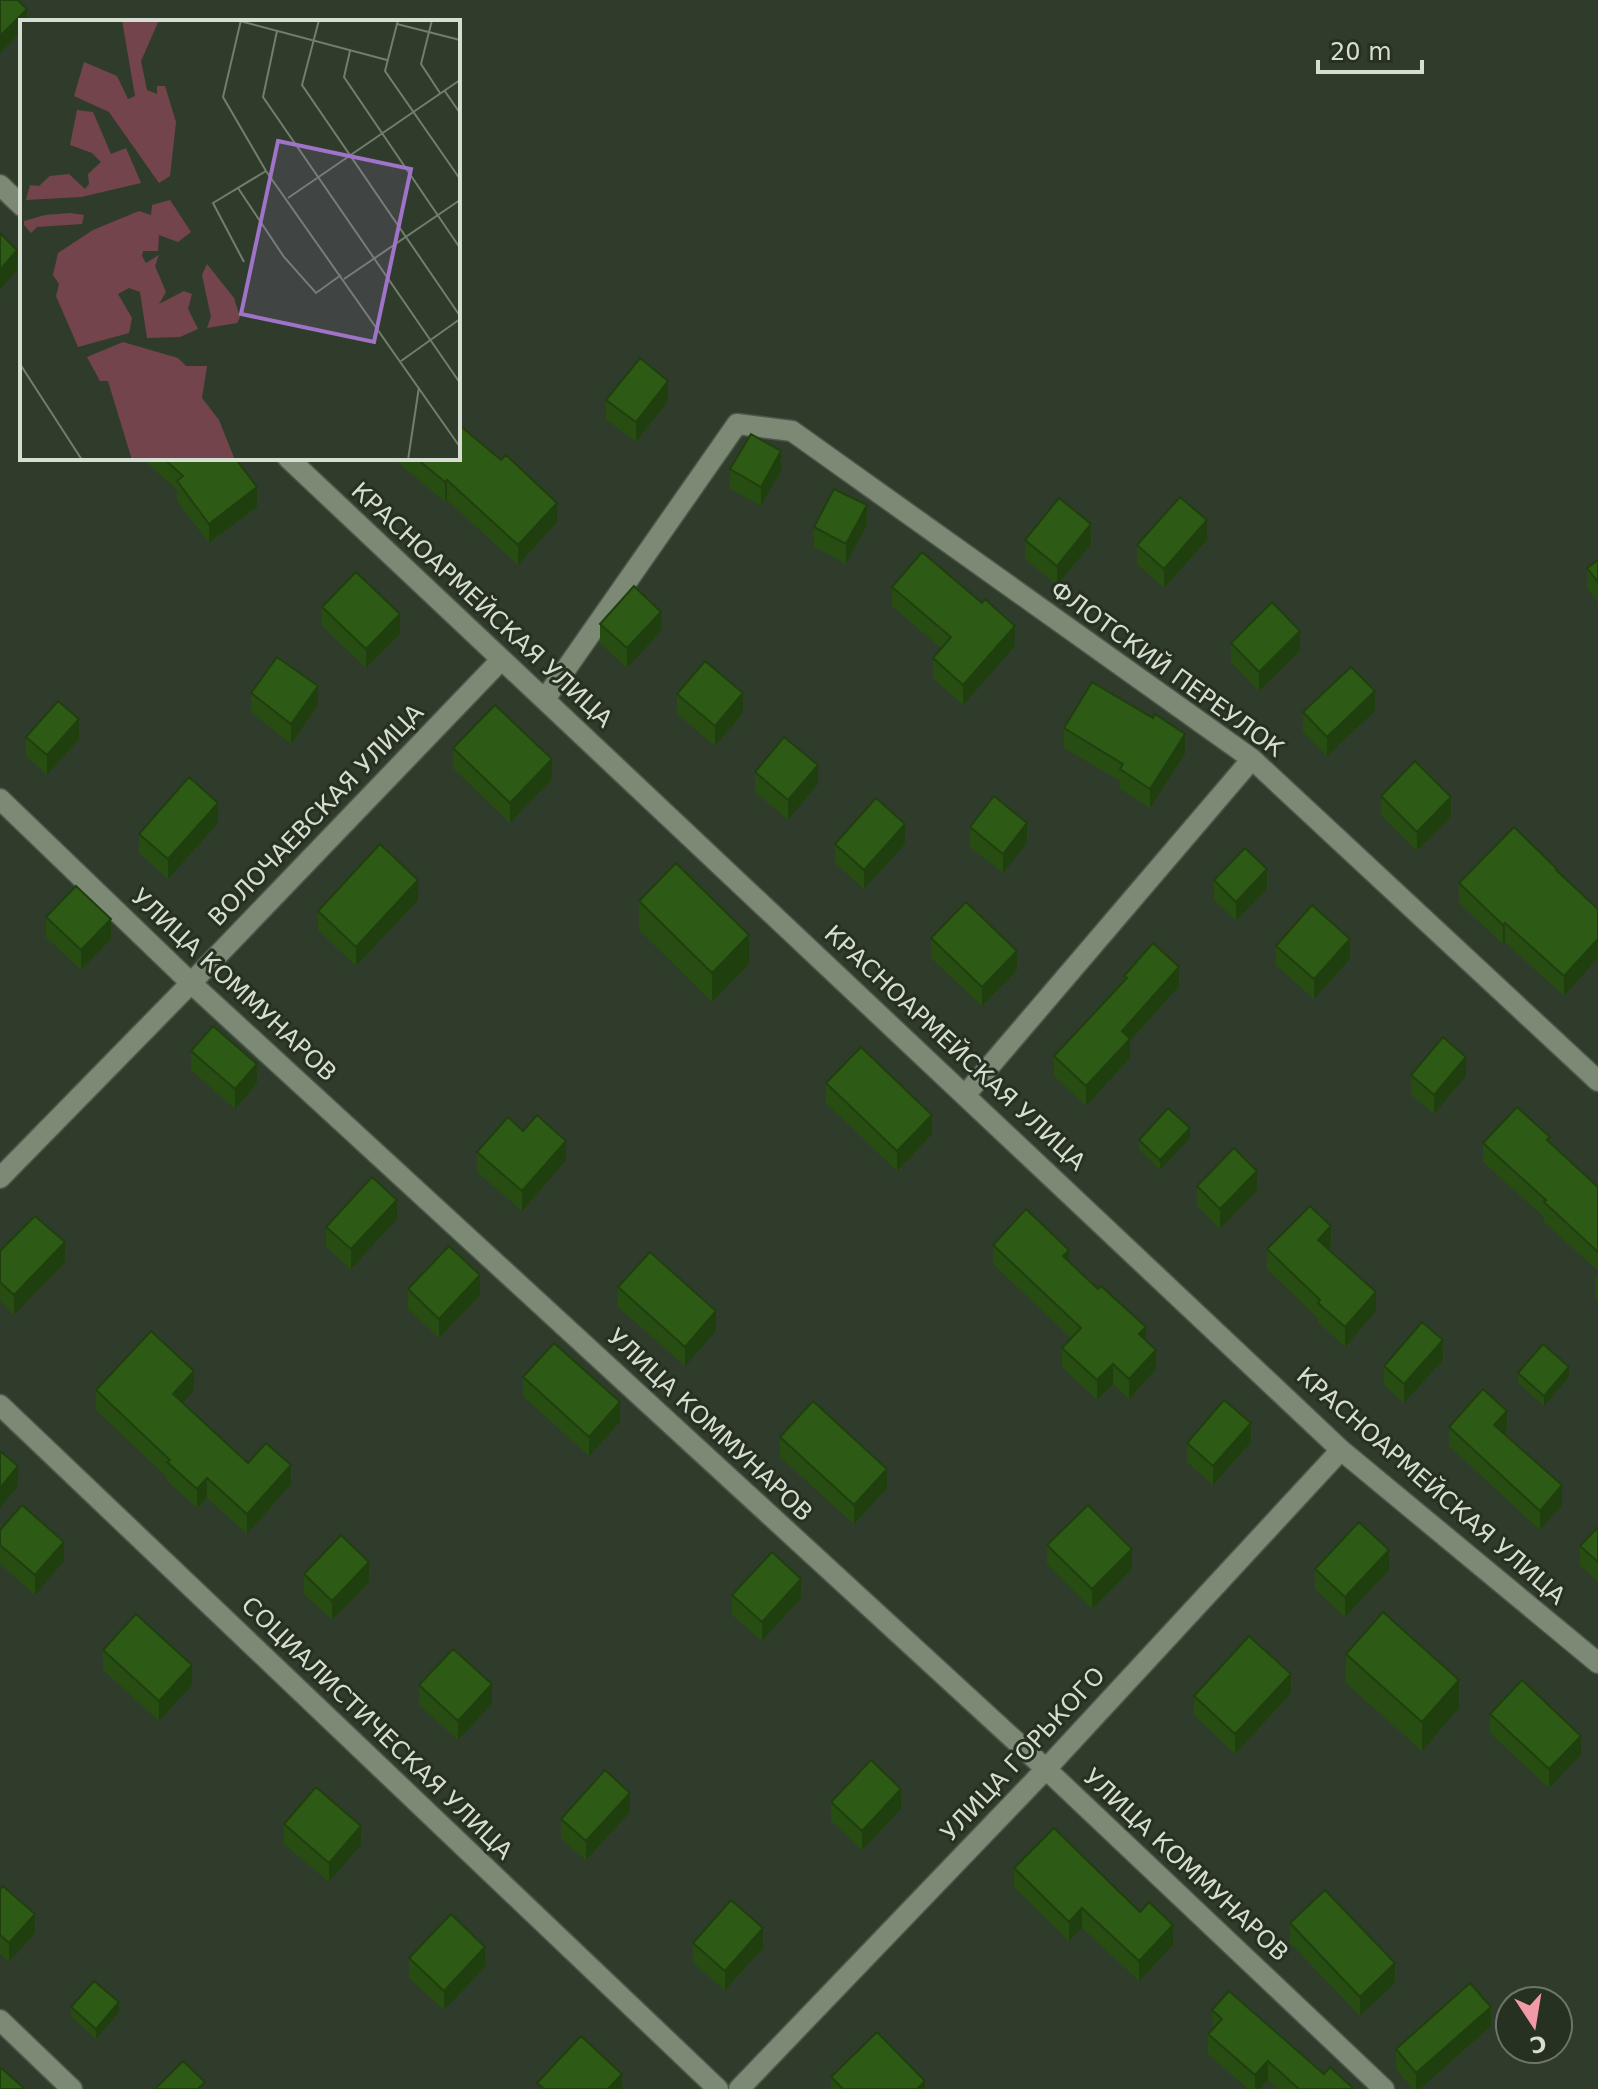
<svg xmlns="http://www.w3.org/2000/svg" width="1598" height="2089" viewBox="0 0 1598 2089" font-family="'DejaVu Sans',sans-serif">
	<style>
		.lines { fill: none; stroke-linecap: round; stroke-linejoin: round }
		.minor-casing { stroke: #4c5749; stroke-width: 23 }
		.minor { stroke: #7b8975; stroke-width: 20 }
		.wall { fill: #274d12 }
		.shaded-wall { fill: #203f0f }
		.building { fill: #2d5a15; stroke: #203f0f; stroke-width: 2 }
		.labels { text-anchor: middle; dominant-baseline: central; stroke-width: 6; stroke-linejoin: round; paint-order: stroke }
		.street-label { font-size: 24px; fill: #d6ded3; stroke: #263121 }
		.inset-road { fill: none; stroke: #727d6e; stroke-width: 2 }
		.view { fill: #9f73c7; fill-opacity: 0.15; stroke: #9f73c7; stroke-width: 4 }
		.inset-edge { fill: none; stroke: #d6ded3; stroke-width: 4 }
	</style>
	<rect width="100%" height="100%" fill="#303c2b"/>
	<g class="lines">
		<g class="minor-casing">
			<path id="minor" d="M0,185l22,21
				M288,458l1053,992 257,213
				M545,699l192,-275 55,7 460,328 346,322
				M0,799l191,184 855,786 338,320
				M966,1094l286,-335
				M0,1178l191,-195 310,-323
				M0,1405l718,684
				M0,2020l72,69
				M739,2089l307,-320 295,-319"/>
		</g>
		<use href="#minor" class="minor"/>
	</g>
	<path class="wall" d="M22,94v29l-4,-4v-20z
		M606,400l62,1 -32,41 -30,-23z
		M142,458h93l22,49 -48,36 -32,-42v-11z
		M393,458h65l99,64 -39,43 -71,-65 -2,2z
		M730,469l51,2 -20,35 -31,-17z
		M867,525l-21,39 -32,-17v-20z
		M1025,540l66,4 -34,41 -32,-26z
		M1207,540l-43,48 -27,-24v-19z
		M1598,560v42l-11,-14v-20z
		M892,587l123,59 -52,59 -30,-27v-20l9,-9 -50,-43z
		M322,607l78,27 -34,34 -44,-42z
		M600,624l61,7 -34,37 -27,-25z
		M1231,643l69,8 -41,40 -28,-29z
		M251,693l67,12 -27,39 -40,-32z
		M677,694l66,19 -28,33 -38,-32z
		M1375,711l-48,45 -24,-24v-20z
		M1064,728l121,26 -35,54 -30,-19v-8l-56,-33z
		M26,737l53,2 -32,36 -21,-19z
		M453,748l99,31 -42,44 -57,-55z
		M755,772l63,12 -30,36 -33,-28z
		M1381,796l70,20 -34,35 -36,-36z
		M218,823l-50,56 -29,-26v-19z
		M970,827l57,16 -24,30 -33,-26z
		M835,844h70l-41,45 -29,-26z
		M1557,872l41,37 -34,87 -59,-54 -2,2 -44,-41v-20z
		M1214,880l53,9 -31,32 -22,-21z
		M418,900l-62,66 -38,-36v-19z
		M639,901l110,63 -37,38 -73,-72z
		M46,917l65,22 -30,31 -35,-33z
		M931,938l86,32 -35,36 -51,-48z
		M1276,946l74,13 -36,40 -38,-34z
		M1124,976l55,10 -49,55v17l-44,48 -32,-30v-20l70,-75z
		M191,1051l66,32 -22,26 -44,-39z
		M1411,1075l55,1 -32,38 -23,-19z
		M826,1083l106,51 -35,37 -71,-68z
		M523,1131l43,29 -44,51 -45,-39v-20z
		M1190,1138l-30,32 -21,-20v-10z
		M1483,1143h67l48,44v84l-54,-49v-5l-61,-55z
		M1197,1186l60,4 -37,39 -23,-23z
		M397,1219l-46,50 -25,-22v-20z
		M993,1245l76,17 77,78 10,29 -27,30 -16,-15 -16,16 -35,-33v-19l9,-10 -78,-74z
		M1331,1246l-3,3 48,62 -31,36 -27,-25v-4l-51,-49v-20z
		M0,1251l65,11 -51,53 -14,-14z
		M1598,1275v26l-3,-3v-19z
		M618,1287l98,44 -31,35 -67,-59z
		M408,1289l72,6 -41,43 -31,-29z
		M1443,1360l-39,43 -20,-18v-19z
		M1518,1373l51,4 -25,29 -26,-23z
		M523,1377l97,45 -31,34 -66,-60z
		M96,1390h98l-12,13 66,60 43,21 -44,50 -40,-36 -10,10 -30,-27v-4l-71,-67z
		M1449,1427l58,4 -3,3 58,71 -22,25 -91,-84z
		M780,1437l107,51 -33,36 -74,-67z
		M1251,1442l-38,43 -26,-23v-19z
		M1598,1527v55l-18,-17v-19z
		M0,1530l64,31 -29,34 -35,-31z
		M1047,1545l85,24 -40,40 -45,-45z
		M1315,1569l74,1 -44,47 -30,-28z
		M304,1574l65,8 -37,38 -28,-26z
		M732,1595l69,3 -39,43 -30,-26z
		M103,1650l89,35 -33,36 -56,-51z
		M1346,1654l113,54 -37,43 -76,-68z
		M419,1685l73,19 -34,36 -39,-35z
		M1291,1693l-56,61 -41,-39v-19z
		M1490,1714l91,41 -32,33 -59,-55z
		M831,1802l70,7 -39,41 -31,-29z
		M630,1812l-44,48 -25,-21v-20z
		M284,1824l77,21 -32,37 -45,-38z
		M1014,1868l159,77 -34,36 -57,-53 -13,13 -55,-54z
		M0,1889l35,44 -26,29 -9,-8z
		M1290,1923l105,60 -35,33 -70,-73z
		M693,1943l70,5 -38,42 -32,-27z
		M409,1958l76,9 -41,43 -35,-32z
		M71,2007l48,5 -23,27 -25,-22z
		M1212,2010l112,64 30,15h-76l-10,-9 -8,9h-12l-40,-35v-20l5,-5z
		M1491,2026l-71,63h-7l-17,-20v-20z
		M831,2077l94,12h-94z"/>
	<path class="shaded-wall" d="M27,9v13h-5v9l-22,22v-17z
		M17,250v19l-17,21v-20z
		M668,381v20l-32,41v-20z
		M781,451v20l-20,35v-19z
		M447,480v20l-2,2v-20z
		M257,487v20l-48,36v-19z
		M557,503v19l-39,43v-20z
		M867,505v20l-21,39v-20z
		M1207,520v20l-43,48v-19z
		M1091,524v20l-34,41v-19z
		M661,612v19l-34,37v-20z
		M400,614v20l-34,34v-19z
		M1015,626v20l-52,59v-20z
		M1300,631v20l-41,40v-19z
		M318,686v19l-27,39v-20z
		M1375,691v20l-48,45v-19z
		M743,693v20l-28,33v-20z
		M79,719v20l-32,36v-20z
		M1185,734v20l-35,54v-19z
		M552,759v20l-42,44v-20z
		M818,765v19l-30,36v-20z
		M1451,797v19l-34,35v-19z
		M218,803v20l-50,56v-20z
		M1027,823v20l-24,30v-19z
		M905,824v20l-41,45v-19z
		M1267,869v20l-31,32v-19z
		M418,880v20l-62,66v-19z
		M111,919v20l-30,31v-20z
		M1505,923v19l-2,2v-19z
		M749,935v29l-37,38v-29z
		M1350,939v20l-36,40v-20z
		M1598,939v19l-34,38v-20z
		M1017,951v19l-35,36v-19z
		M1179,967v19l-49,55v17l-44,48v-20l36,-55z
		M1466,1057v19l-32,38v-19z
		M257,1064v19l-22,26v-20z
		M932,1115v19l-35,37v-20z
		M1190,1128v10l-30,32v-10z
		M566,1141v19l-44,51v-20z
		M1257,1171v19l-37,39v-20z
		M397,1200v19l-46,50v-20z
		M1331,1226v20l-13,13v-19z
		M65,1242v20l-51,53v-20z
		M1069,1250v19l-6,-13z
		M480,1275v20l-41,43v-19z
		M1376,1292v19l-31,36v-20z
		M716,1311v20l-31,35v-19z
		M1146,1327v20l-7,-13z
		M1443,1340v20l-39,43v-19z
		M1156,1350v19l-27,30v-20z
		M1113,1364v20l-16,16v-20z
		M1569,1367v10l-25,29v-10z
		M194,1371v19l-21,24v-20z
		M620,1402v20l-31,34v-19z
		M1507,1411v20l-13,14v-20z
		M1251,1423v19l-38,43v-19z
		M291,1465v19l-44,50v-20z
		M18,1466v20l-18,22v-20z
		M887,1469v19l-33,36v-19z
		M207,1478v20l-10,10v-19z
		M1562,1485v20l-22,25v-19z
		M64,1542v19l-29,34v-20z
		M1132,1549v20l-40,40v-20z
		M1389,1550v20l-44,47v-20z
		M369,1562v20l-37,38v-19z
		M801,1579v19l-39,43v-19z
		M192,1665v20l-33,36v-20z
		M1291,1674v19l-56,61v-20z
		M1459,1680v28l-37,43v-29z
		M492,1684v20l-34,36v-19z
		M1581,1736v19l-32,33v-19z
		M901,1789v20l-39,41v-19z
		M630,1793v19l-44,48v-19z
		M361,1826v19l-32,37v-19z
		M1082,1908v20l-13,13v-19z
		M35,1914v19l-26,29v-19z
		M1173,1925v20l-34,36v-20z
		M763,1928v20l-38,42v-19z
		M485,1947v20l-41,43v-19z
		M1395,1963v20l-35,33v-19z
		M119,2002v10l-23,27v-10z
		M1491,2007v19l-71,63h-4v-16z
		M1268,2061v19l-8,9h-5v-14z
		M622,2074v15h-14z
		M925,2081v8h-8z"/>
	<path class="building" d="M0,0h18l9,9 -27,27z
		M0,233l17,17 -17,20z
		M640,358l28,23 -32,41 -30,-22z
		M458,424l43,36 5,-5 51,48 -39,42 -71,-65 -2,2 -29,-24h42z
		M751,434l30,17 -20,36 -31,-18z
		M163,458h72l22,29 -48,37 -32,-43 6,-5z
		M834,489l33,16 -21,39 -32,-17z
		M1180,497l27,23 -43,49 -27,-24z
		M1059,498l32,26 -34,42 -32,-26z
		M922,552l60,51 3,-4 30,27 -52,59 -30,-27 18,-21 -59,-50z
		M1598,560v22l-11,-14z
		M356,572l44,42 -34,35 -44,-42z
		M634,586l27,26 -34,36 -27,-24z
		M1272,602l28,29 -41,41 -28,-29z
		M277,657l41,29 -27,38 -40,-31z
		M705,661l38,32 -28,33 -38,-32z
		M1351,667l24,24 -48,46 -24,-25z
		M1092,682l61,36 2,-4 30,20 -35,55 -30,-20 3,-5 -59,-36z
		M58,701l21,18 -32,36 -21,-18z
		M495,705l57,54 -42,44 -57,-55z
		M784,737l34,28 -30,35 -33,-28z
		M1415,761l36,36 -34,35 -36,-36z
		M189,777l29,26 -50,56 -29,-25z
		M994,796l33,27 -24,31 -33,-27z
		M876,798l29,26 -41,46 -29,-26z
		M1514,827l43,42 -1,1 42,39v30l-34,37 -59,-53 -2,2 -44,-42z
		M380,844l38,36 -62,67 -38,-36z
		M1245,848l22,21 -31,33 -22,-22z
		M676,863l73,72 -37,38 -73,-72z
		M76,886l35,33 -30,31 -35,-33z
		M966,902l51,49 -35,36 -51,-49z
		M1312,905l38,34 -36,40 -38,-33z
		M1153,943l26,24 -57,64 8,8 -44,47 -32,-30 73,-78 -3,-2z
		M213,1026l44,38 -22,25 -44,-38z
		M1443,1037l23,20 -32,38 -23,-20z
		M861,1047l71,68 -35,36 -71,-68z
		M1517,1107l33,30 -3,3 51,47v65l-54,-50 2,-2 -63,-57z
		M1168,1108l22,20 -30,32 -21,-20z
		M537,1115l29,26 -44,50 -45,-39 31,-35 15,14z
		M1234,1148l23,23 -37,38 -23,-23z
		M372,1177l25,23 -46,49 -25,-22z
		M1310,1206l21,20 -13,14 58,52 -31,35 -27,-24 2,-3 -53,-51z
		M1026,1209l43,41 -6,6 35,33 3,-3 45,41 -7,7 17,16 -27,29 -16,-15 -16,16 -35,-32 19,-20 -88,-83z
		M35,1216l30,26 -51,53 -14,-13v-31z
		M449,1246l31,29 -41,44 -31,-30z
		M650,1252l66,59 -31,36 -67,-60z
		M1422,1322l21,18 -39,44 -20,-18z
		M151,1331l43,40 -21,23 75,69 18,-20 25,22 -44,49 -40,-36 -10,11 -30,-27 3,-2 -74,-70z
		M554,1343l66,59 -31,35 -66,-60z
		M1543,1344l26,23 -25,29 -26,-23z
		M1483,1389l24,22 -13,14 68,60 -22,26 -91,-84z
		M1224,1400l27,23 -38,43 -26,-23z
		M813,1401l74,68 -33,36 -74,-68z
		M0,1451l18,15 -18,22z
		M22,1505l42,37 -29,33 -35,-30v-15z
		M1088,1505l44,44 -40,40 -45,-44z
		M1359,1522l30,28 -44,47 -30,-28z
		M1598,1527v35l-18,-16z
		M341,1535l28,27 -37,39 -28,-27z
		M772,1552l29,27 -39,43 -30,-27z
		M1383,1612l76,68 -37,42 -76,-68z
		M136,1614l56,51 -33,36 -56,-51z
		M1249,1636l42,38 -56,60 -41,-38z
		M453,1649l39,35 -34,37 -39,-36z
		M1522,1680l59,56 -32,33 -59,-55z
		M871,1760l30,29 -39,42 -31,-29z
		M605,1770l25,23 -44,48 -25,-22z
		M316,1787l45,39 -32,37 -45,-39z
		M1054,1828l86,84 9,-10 24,23 -34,36 -57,-53 -13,14 -55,-54z
		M3,1886l32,28 -26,29 -9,-8v-46z
		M1325,1890l70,73 -35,34 -70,-74z
		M731,1900l32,28 -38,43 -32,-28z
		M451,1914l34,33 -41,44 -35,-33z
		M94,1981l25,21 -23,27 -25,-22z
		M1470,1983l21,24 -75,66 -20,-24z
		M1229,1991l95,83 6,-7 24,22h-55l-31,-28 -13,14 -47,-41 14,-15 -10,-9z
		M877,2032l48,49 -8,8h-74l-12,-12z
		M581,2036l41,38 -14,15h-64l-7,-6z
		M183,2061l22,21 -7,7h-43z
		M0,2067l25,22h-25z"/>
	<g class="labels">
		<g class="street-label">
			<text transform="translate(482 605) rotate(43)">КРАСНОАРМЕЙСКАЯ УЛИЦА</text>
			<text transform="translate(1167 669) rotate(36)">ФЛОТСКИЙ ПЕРЕУЛОК</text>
			<text transform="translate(316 815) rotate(-46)">ВОЛОЧАЕВСКАЯ УЛИЦА</text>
			<text transform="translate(234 985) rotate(43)">УЛИЦА КОММУНАРОВ</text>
			<text transform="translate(955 1048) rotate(43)">КРАСНОАРМЕЙСКАЯ УЛИЦА</text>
			<text transform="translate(710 1425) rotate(43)">УЛИЦА КОММУНАРОВ</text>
			<text transform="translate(1431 1486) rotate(41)">КРАСНОАРМЕЙСКАЯ УЛИЦА</text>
			<text transform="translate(377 1728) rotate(44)">СОЦИАЛИСТИЧЕСКАЯ УЛИЦА</text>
			<text transform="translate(1023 1754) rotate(-47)">УЛИЦА ГОРЬКОГО</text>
			<text transform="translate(1186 1865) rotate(43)">УЛИЦА КОММУНАРОВ</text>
		</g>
	</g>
	<g transform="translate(20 20)">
		<rect width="440" height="440" fill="#303c2b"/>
		<path d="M102,0h37l-18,41 6,29 10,4v-8h8l11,36 -6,54 -11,7 -50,-71 -35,-16 10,-34 33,14 11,23 7,-3zM57,90l16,2 18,42 15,-6 15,35 -60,14 -55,3 4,-15 9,1 11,-10 19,-2 16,15 4,-5 -1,-10 13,-12 -9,-9 -22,-8zM150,180l21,32 -13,10 -19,-7 -1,16h-15l-1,5 4,7 13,-8 -4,11 11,26 -7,12 25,-13 8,3 -4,15 10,20 -18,8 -33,1 -7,-46 -11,-4 -11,6 14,24 -3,15 -51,14 -22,-51 3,-12 -6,-9 5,-22 35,-23 46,-19 12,4 1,-10zM50,193l14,2 -2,9 -45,3 -6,6 -7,-8v-4l21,-6zM187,244l27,34 6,19 -3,6 -30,5 4,-11 -9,-42zM103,322l55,16 8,8h21l-5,32 17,22 16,40h-103l-24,-79h-8l-13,-24z" fill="#74444c"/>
		<path class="inset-road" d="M216,0l151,40M221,0l-18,77 43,74 194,276M299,0l-17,65 158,231M378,0l-13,51 75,108M412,0l-11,44 19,29M377,4l63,16M257,11l-14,66 197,286M330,31l-6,26 116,171M424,70l16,23M218,168l46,69 32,36 25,-18M268,178l172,-118M224,242l-31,-59 53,-32M324,259l116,-79M381,341l59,-42M0,344l62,96M388,440l11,-73"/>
		<path class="view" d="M258,121l133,28 -37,173 -133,-28z"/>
		<rect width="440" height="440" class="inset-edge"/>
	</g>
	<g transform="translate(1534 2025) rotate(168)"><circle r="38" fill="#263121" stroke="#6c7668" stroke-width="2"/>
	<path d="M0-6L14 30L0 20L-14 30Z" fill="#f39aa9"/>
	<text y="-12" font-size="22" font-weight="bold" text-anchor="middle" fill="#d6ded3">С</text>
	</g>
	<path d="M1318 60v12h104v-12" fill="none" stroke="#d6ded3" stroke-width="4"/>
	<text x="1330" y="60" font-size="24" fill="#d6ded3" stroke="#263121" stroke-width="6" paint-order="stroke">20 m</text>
</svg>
